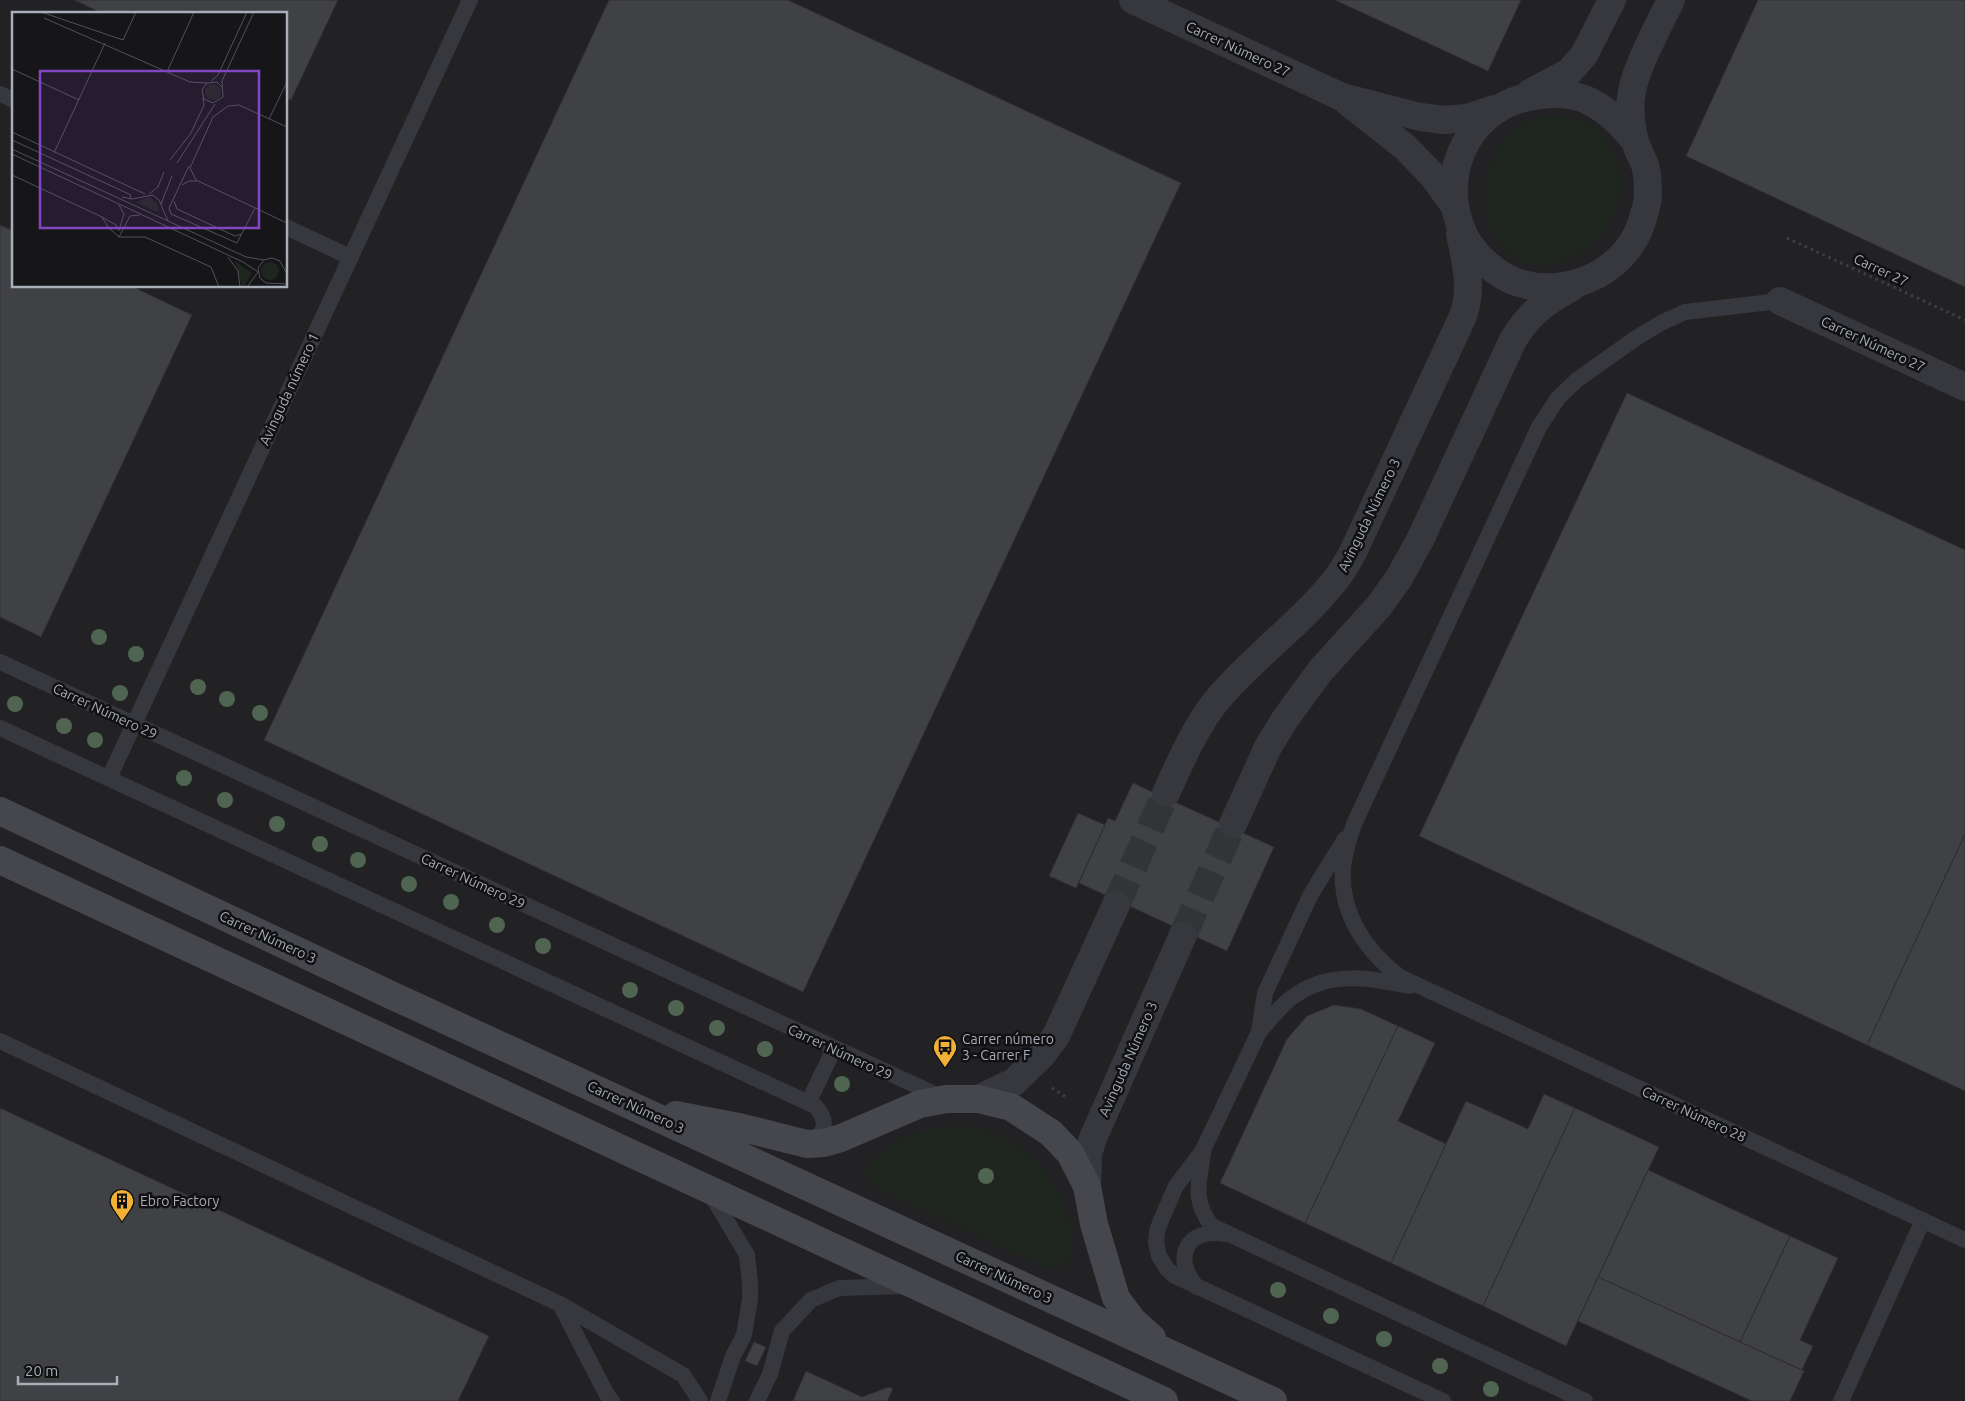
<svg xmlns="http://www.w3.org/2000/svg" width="1965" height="1401" viewBox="0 0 1965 1401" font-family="Ubuntu,sans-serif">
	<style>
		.built { fill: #222225; fill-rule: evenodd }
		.green { fill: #1e261f }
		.building { fill: #404145; stroke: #303034 }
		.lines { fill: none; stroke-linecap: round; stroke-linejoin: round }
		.minor-tunnel { stroke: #333438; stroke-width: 28; stroke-dasharray: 28 14; stroke-linecap: butt }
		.path { stroke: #3d3f44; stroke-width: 3; stroke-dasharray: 2.5 4; stroke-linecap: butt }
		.service { stroke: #37383d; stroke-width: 16 }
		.minor { stroke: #37383d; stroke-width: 28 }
		.secondary { stroke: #45474d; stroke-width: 28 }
		.tree { fill: #506452 }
		.labels { text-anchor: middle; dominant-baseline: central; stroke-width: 5; stroke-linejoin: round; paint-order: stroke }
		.street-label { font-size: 14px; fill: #a8adb8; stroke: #111113 }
		.poi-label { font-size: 14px; fill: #a8adb8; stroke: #111113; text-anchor: start }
		.inset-road { fill: none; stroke: #505258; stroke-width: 1 }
		.view { fill: #8446be; fill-opacity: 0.15; stroke: #8446be; stroke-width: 2.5 }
		.inset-edge { fill: none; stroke: #a8adb8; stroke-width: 2.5 }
	</style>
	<rect width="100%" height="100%" fill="#161618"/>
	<path class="built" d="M0,0h1965v1401h-1965zM14,14h272v272h-272z"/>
	<path class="green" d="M1561,115c21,2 35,11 47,28 54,81 -75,175 -117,87 -17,-37 1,-95 40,-110 10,-4 20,-4 30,-5z
		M949,1127c10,0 22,0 31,2 43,12 79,47 89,92 3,12 2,26 1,38 -8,9 -14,10 -27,7l-166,-78c-5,-5 -11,-9 -11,-16 0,-17 42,-37 56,-41 8,-3 19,-3 27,-4z"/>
	<path class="building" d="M74,0h264l-47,100 -5,-2v-84h-182z
		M609,0h179l393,183 -378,809 -539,-252z
		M1335,0h186l-33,71z
		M1758,0h207v287l-279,-131z
		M0,225l14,6v55h117l61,29 -151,322 -41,-20z
		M1627,393l338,157v284l-98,211 -448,-209z
		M1133,783l141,64 -47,104 -148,-68 29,-65 7,3z
		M1078,813l27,12 -29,63 -27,-12z
		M1965,834v257l-98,-46z
		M1334,1005l27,4 37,17 -93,197 -85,-40 67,-144 20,-23z
		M1398,1026l37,17 -37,78 48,23 -55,119 -86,-40z
		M1544,1094l31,14 -92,198 -92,-43 75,-162 62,28z
		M0,1108l489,228 -31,65h-458z
		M1575,1108l84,39 -93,199 -83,-40z
		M1648,1170l142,66 -50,106 -142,-65z
		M1790,1236l48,22 -38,82 13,6 -11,24 -62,-28z
		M1598,1277l206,94 -14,30h-38l-174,-80z
		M754,1342l12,5 -9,19 -12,-5z
		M806,1371l56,26 27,-10 4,2 -6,12h-94z"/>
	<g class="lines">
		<path class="minor-tunnel" d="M1116,905l50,-112
			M1183,935l50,-111"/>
		<path class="path" d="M1787,238l178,82
			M1052,1088l14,9"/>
		<path class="service" d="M0,94l14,6
			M286,227l64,30
			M1780,301l-95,11 -24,11 -25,15 -59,42 -19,18 -19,29 -185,397c-5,15 -10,30 -11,45 -3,45 23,82 57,108l565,263
			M0,662l941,435
			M0,728l815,378c13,13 12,29 -6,37
			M109,778l361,-778
			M1345,839l-34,55 -46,99 -6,39 -56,118 -27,36 -15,34 -4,11 -1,12 3,13 8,13 8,7 268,125
			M1259,1032c11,-12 23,-29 38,-38 34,-23 74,-16 112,-8
			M0,1041l560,263 123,71 17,26
			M808,1103l26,-54
			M1203,1153c-4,30 -11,48 9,73l373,175
			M709,1191l38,64 3,27v17l-6,36 -11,21 -15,45
			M1197,1287c-25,-28 -11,-60 28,-53
			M560,1304l47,91 5,6
			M757,1401l13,-27 12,-43 29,-31 28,-12 68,-2
			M1841,1401l82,-181"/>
		<path class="minor" d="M1133,0l209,97 78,20 24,3 23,-2 27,-9
			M1530,93l39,-21 15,-17 28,-55
			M1349,103l56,44 28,29 21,29
			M1635,141c-15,-18 -25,-29 -46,-40 -14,-7 -33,-8 -49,-6 -70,7 -106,79 -75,142 11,20 32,39 54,46 52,16 113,-14 125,-69 2,-6 4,-12 4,-18 0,-9 0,-22 -3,-31 -3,-8 -8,-16 -10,-24 -4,-15 -6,-34 -3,-50 5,-26 27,-66 39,-91
			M1780,301l185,86
			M1166,793c15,-32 29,-66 51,-93 37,-44 85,-77 120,-122 6,-8 11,-17 16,-26l110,-236c10,-28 3,-53 -3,-82
			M1233,824l35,-77 17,-28 36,-49 58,-64 20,-28 21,-38 93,-200c17,-28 31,-37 59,-53
			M978,1099l36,-17 27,-26 15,-20 60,-131
			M1087,1186l1,-32 5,-16 90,-203"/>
		<path class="secondary" d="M0,811l393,185 880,405
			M0,860l1164,541
			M676,1115l63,12 68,17 17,-1 17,-5 79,-34 26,-5h32l33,8 40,26 19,20 17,33 7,38 22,74 17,23 19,17"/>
	</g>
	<g class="tree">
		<circle cx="99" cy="637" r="8"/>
		<circle cx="136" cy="654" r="8"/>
		<circle cx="198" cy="687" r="8"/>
		<circle cx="120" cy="693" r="8"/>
		<circle cx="227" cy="699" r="8"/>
		<circle cx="15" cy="704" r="8"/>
		<circle cx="260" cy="713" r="8"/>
		<circle cx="64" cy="726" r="8"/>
		<circle cx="95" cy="740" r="8"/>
		<circle cx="184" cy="778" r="8"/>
		<circle cx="225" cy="800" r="8"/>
		<circle cx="277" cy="824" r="8"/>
		<circle cx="320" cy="844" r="8"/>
		<circle cx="358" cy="860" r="8"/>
		<circle cx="409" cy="884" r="8"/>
		<circle cx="451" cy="902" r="8"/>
		<circle cx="497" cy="925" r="8"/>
		<circle cx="543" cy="946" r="8"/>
		<circle cx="630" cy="990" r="8"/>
		<circle cx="676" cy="1008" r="8"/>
		<circle cx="717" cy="1028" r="8"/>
		<circle cx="765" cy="1049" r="8"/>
		<circle cx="842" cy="1084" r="8"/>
		<circle cx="986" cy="1176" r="8"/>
		<circle cx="1278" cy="1290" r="8"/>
		<circle cx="1331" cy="1316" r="8"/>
		<circle cx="1384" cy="1339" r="8"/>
		<circle cx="1440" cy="1366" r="8"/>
		<circle cx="1491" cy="1389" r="8"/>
	</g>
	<defs>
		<g id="bus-pin" transform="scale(1.25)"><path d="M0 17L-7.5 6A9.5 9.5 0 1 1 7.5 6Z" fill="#f2b134" stroke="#111113"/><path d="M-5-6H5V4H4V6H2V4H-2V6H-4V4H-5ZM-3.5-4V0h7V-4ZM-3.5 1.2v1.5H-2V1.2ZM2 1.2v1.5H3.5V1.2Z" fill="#111"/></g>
		<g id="building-pin" transform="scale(1.25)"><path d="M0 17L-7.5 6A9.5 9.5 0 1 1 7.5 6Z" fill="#f2b134" stroke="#111113"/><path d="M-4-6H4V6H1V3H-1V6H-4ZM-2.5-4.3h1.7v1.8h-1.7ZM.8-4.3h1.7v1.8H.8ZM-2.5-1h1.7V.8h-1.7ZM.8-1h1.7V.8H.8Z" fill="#111"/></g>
	</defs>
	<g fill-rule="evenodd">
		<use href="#bus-pin" x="945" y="1047"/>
		<use href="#building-pin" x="122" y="1201"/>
	</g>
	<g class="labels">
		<g class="street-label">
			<text transform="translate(1238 49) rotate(25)">Carrer Número 27</text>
			<text transform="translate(1881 270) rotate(25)">Carrer 27</text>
			<text transform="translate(1873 344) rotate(25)">Carrer Número 27</text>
			<text transform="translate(289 389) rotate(-65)">Avinguda número 1</text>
			<text transform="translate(1369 515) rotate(-64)">Avinguda Número 3</text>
			<text transform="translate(105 711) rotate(25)">Carrer Número 29</text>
			<text transform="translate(473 881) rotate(25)">Carrer Número 29</text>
			<text transform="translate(268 937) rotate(25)">Carrer Número 3</text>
			<text transform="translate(840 1052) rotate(25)">Carrer Número 29</text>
			<text transform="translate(1128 1059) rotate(-66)">Avinguda Número 3</text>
			<text transform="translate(636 1107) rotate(25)">Carrer Número 3</text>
			<text transform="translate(1694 1114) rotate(25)">Carrer Número 28</text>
			<text transform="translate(1004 1277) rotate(25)">Carrer Número 3</text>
		</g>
		<g class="poi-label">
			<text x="962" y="1039">Carrer número<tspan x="962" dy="16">3 - Carrer F</tspan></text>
			<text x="140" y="1201">Ebro Factory</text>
		</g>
	</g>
	<g transform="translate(12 12)">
		<rect width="275" height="275" fill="#161618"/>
		<path d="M193 80a8 8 0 1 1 16 0a8 8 0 1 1-16 0ZM137,185l8,6 2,10 -23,-11zM223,249l17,12 -8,14h-2zM249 259a9 9 0 1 1 18 0a9 9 0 1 1-18 0Z" fill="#1e261f"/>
		<path class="inset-road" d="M29,0l82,28 13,-28M32,6l146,64 17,1M0,57l67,31M155,60l27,-60M199,69l7,-6 29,-63M210,75l-5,-5 -10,1 -5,7 2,9 9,4 10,-6 -1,-16 32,-69M257,107l18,-37M275,115l-48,-22 -11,1 -15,11 -23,51 6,12 91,43M0,120l133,62M0,128l119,55 -1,4M0,137l234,108 18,3M42,141l51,-110M0,142l231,108 15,10M158,148l21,-27 13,-28 -1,-8M165,151l38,-59M177,154l-20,42 2,6 66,29 18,-35M0,163l90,42 14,8 3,6M170,173l7,-4h8M137,182l9,-7 6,-15M110,185l10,2 21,-4 6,5 9,21M162,189l3,8 58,27 7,-2M149,192l11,-28M90,205l6,10 11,10h26l66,30 8,20M107,218l5,-16 -5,-9M107,225l11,-21 10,-1M216,245l10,14 2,16M275,262l-7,-13 -8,-3 -8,2 -6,8 2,10 6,5 21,1M235,275l11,-15"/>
		<path class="view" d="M28,59h219v157h-219z"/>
		<rect width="275" height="275" class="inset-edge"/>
	</g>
	<path d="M18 1376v8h99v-8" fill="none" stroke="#a8adb8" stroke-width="2.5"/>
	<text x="25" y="1376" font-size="15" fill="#a8adb8" stroke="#111113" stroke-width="4" paint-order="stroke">20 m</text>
</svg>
